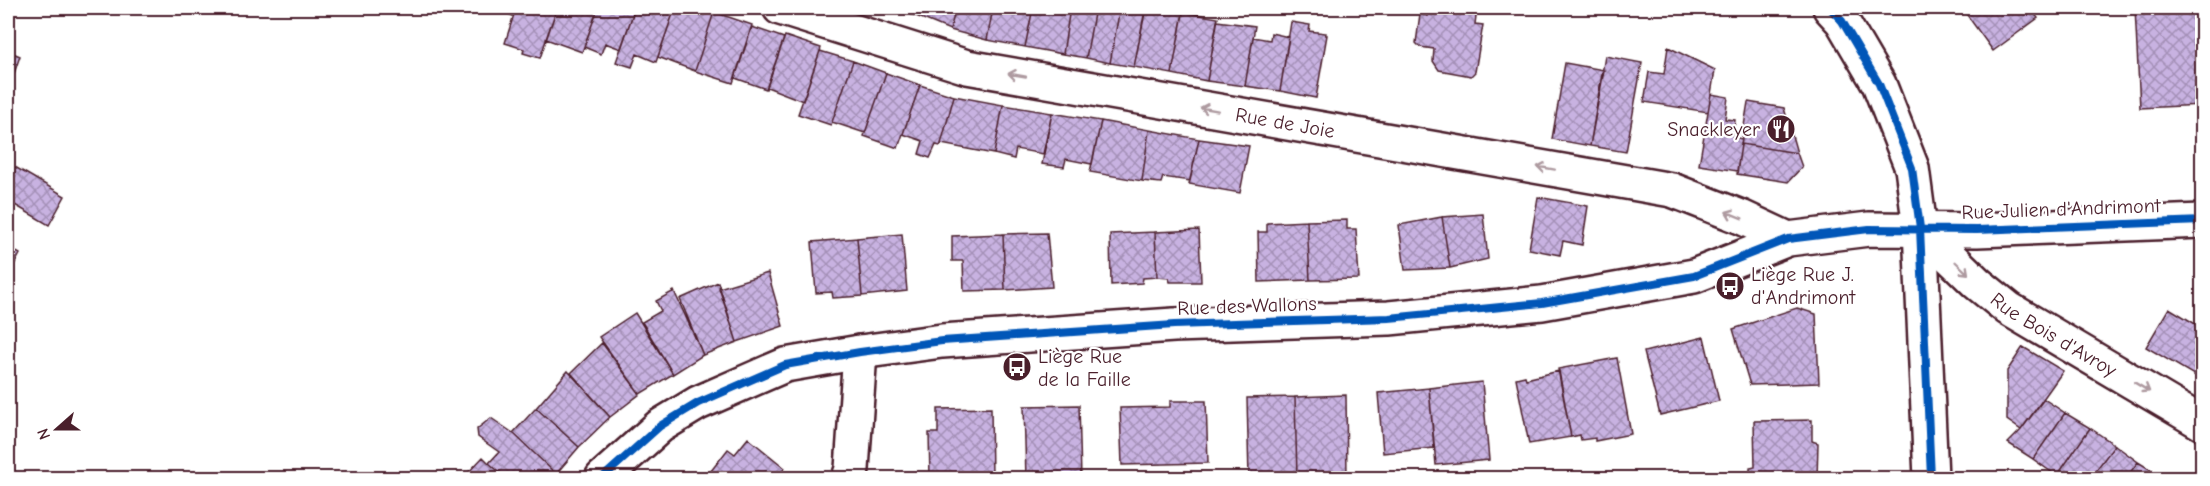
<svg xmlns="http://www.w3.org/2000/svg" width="2210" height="486" viewBox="0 0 2210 486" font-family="'Comic Neue',sans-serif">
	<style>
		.building { fill: url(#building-cross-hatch); stroke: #4a1f2b; stroke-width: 1.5 }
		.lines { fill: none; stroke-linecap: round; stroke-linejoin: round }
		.minor-casing { stroke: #4a1f2b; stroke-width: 38 }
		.minor { stroke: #fff; stroke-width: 33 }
		.cycleway-casing { stroke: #fff; stroke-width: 11 }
		.cycleway { stroke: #0057b8; stroke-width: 8 }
		.oneway { stroke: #ae9aa0 }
		.labels { text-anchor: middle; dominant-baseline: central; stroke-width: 4.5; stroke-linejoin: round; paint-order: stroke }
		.street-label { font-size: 20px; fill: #4a1f2b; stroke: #fff }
		.poi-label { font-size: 20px; fill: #4a1f2b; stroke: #fff; text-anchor: start }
	</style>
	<defs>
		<pattern id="building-cross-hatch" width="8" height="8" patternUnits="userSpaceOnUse" patternTransform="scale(1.5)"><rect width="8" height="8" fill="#c8b2e1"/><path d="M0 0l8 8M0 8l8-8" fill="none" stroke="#a490b7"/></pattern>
	</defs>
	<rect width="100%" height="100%" fill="#fff"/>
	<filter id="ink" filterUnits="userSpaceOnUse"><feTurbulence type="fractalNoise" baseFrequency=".0167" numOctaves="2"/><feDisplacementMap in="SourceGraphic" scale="12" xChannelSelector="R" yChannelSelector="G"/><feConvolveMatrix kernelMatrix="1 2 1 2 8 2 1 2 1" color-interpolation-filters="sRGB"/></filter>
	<g filter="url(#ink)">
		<path class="building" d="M493,8h23l-3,8z
			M516,8h41l-17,50 -17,-5 1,-4 -19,-6z
			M557,8h41l-16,44 -36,-13z
			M598,8h37l-14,41 -16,-6 -4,11 -17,-7z
			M635,8h40l-19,54 -19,-8 -5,13 -16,-5z
			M675,8h24l15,4 -19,59 -37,-14z
			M889,8h30l-3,8z
			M919,8h37l-6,22 -34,-14z
			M956,8h37l-6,32 -37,-10z
			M993,8h40l-8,39 -38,-7z
			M1033,8h37l-7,46 -38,-7z
			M1070,8h25l-9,50 -23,-4z
			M1095,8h25l-10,55 -24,-5z
			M1120,8h26l-12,59 -24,-4z
			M1166,8h18l-12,66 -38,-7 11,-57 21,3z
			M1429,8h48l-2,16 8,1 -8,47 -4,4 -32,-6 -6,-9 1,-12 -14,-2 -4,-4 4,-29 8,2z
			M1962,8h68l8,10 -45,33z
			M2135,8h67v97l-62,3z
			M714,12l38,13 -19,58 -38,-12z
			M1183,12l35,6 -11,63 -35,-7z
			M1217,21l38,5 -10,60 -38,-5z
			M1291,22l19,3 -1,6 17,2 -1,2h2l-11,63 -36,-7z
			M752,27l32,11 -18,51 -31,-11z
			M1271,33l18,4 -9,54 -35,-5 8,-49 17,3z
			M785,36l36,12 -18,53 -36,-14z
			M1668,47l47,23 -7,42 -64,-10 5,-30 15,2z
			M8,51l12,5 -12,35z
			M820,51l33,10 -22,64 -33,-11z
			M1605,56l37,7 -16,89 -36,-6z
			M853,61l33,12 -21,60 -33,-11z
			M1565,63l39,7 -14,76 -38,-7z
			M886,73l34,12 -22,63 -34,-12z
			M920,85l34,11 -13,48 -1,2 -4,-1 -6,13 -11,-4 4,-13 -20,-7z
			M1711,94l17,3 -3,22 10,1 -2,17 9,2 -5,32 -38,-6z
			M954,96l49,9 -9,49 -53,-10z
			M1748,102l36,6 13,45 -56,-9z
			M1003,105l49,8 -9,41 -27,-5 -2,10 -20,-5z
			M1052,113l49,8 -9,43 -26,-5 -2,8 -22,-3z
			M1101,121l48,9 -7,51 -52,-9z
			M1149,130l50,9 -9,42 -27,-4 -2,6 -19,-2z
			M1199,139l50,7 -9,47 -51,-9z
			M1741,144l56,9 5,14 -14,15 -51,-8z
			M8,163l57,33 -16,29 -41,-24z
			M1538,197l50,9 -6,39 -19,-4 -3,14 -31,-6z
			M1483,214l5,45 -38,9 -8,-51z
			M1442,217l8,51 -45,2 -6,-45z
			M1347,220v9h9l3,50 -49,1 -3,-59z
			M1307,221l3,59 -51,2 -1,-50h9v-9z
			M1199,230l2,52h-31l-1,-4 -12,-1 -2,-45z
			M1155,232l2,45 -14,1 -1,5 -31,2 -1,-51z
			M1047,233l5,54 -47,3 -2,-56z
			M902,234l5,57 -45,5 -5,-58z
			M1003,234l2,56 -41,1 -1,-30h-11v-25z
			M857,238l5,58 -29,2 -1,-6 -16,1 -4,-51z
			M8,247l12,7 -12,22z
			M768,273l15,53 -46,16 -18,-54z
			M718,282l19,60 -34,13 -23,-56z
			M674,291l29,64 -30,19 -31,-52 19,-11 -5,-10z
			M1797,308l19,6 3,69 -69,2 -17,-56z
			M2169,308l33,20v43l-3,7 -53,-31z
			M635,313l38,61 -33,20 -41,-57z
			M1704,337l15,64 -59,14 -16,-63z
			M602,343l38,51 -30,23 -39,-44z
			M2023,347l40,24 -42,59 -14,-10v-49z
			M1617,358l14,76 -36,7v-3l-14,2 -1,-5 -9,2 -13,-68z
			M568,371l42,46 -31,30 -43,-39z
			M1559,371l12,66 -42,7 -13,-66 9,-2 1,3z
			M1482,382l7,78 -53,5 -7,-77z
			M1429,388l5,60 -51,5 -5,-60z
			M1346,395l1,83h-50l-2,-81z
			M1295,397l2,81h-48l-2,-80z
			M2044,399l21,14 -32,46 -25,-16 13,-13z
			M1170,401h36l2,62 -86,2 -2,-57 50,-1z
			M1079,405l2,73h-55l-2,-72z
			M536,408l43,39 -23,27 -43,-41z
			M991,408l1,70h-62l-1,-45h9v-24z
			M2065,413l25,15 -33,48 -24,-17z
			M491,418l22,15 43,41 -4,4h-46l-17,-15 10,-11 -21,-15 -1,-8z
			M1812,420v21l6,2 -1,35h-67v-10l5,-1 -1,-46z
			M2090,428l25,17 -25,33h-30l-3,-2z
			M748,438l37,30 -8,10h-58l-8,-7 17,-22 7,5z
			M2115,445l23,17 -12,16h-36z
			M483,457l6,6 17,15h-43z
			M2138,462l26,16h-38z"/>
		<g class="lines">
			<g class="minor-casing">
				<g id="minor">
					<path id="s1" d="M780,8l187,59 705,123 69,27 47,22"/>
					<path d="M1830,8l12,13 37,63 33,84 8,60 11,250"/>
					<path id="s2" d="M1920,228l57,55 32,26 193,114"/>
					<path d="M602,478l58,-52 38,-23 87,-38 75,-13 82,-11 232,-16 215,-7 153,-15 152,-27 94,-37 81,-10 108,1 225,-9"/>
					<path d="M849,478l3,-9 8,-117"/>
				</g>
			</g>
			<use href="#minor" class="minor"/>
			<g class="cycleway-casing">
				<path id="cycleway" d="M1830,8l12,13 37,63 33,84 8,60 11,250
					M602,478l58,-52 38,-23 87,-38 75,-13 82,-11 232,-16 215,-7 153,-15 152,-27 94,-37 81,-10 108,1 225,-9"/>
			</g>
			<use href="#cycleway" class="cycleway"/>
		</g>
		<defs><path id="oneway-shaft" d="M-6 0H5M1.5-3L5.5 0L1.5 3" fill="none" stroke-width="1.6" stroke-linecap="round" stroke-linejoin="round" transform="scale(1.5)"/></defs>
		<g class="oneway">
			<use href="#oneway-shaft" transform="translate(1017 75) rotate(-170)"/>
			<use href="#oneway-shaft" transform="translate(1209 109) rotate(-170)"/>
			<use href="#oneway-shaft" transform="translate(1546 168) rotate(-170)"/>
			<use href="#oneway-shaft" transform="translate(1734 215) rotate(-158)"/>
			<use href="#oneway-shaft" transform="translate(1962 268) rotate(44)"/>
			<use href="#oneway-shaft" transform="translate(2142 387) rotate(31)"/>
		</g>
	</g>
	<defs>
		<g id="restaurant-disc" transform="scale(1.5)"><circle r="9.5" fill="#4a1f2b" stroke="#fff"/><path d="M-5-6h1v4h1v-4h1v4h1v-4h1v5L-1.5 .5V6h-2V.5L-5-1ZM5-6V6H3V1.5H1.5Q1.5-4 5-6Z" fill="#fff"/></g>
		<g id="bus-disc" transform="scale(1.5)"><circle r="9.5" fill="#4a1f2b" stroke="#fff"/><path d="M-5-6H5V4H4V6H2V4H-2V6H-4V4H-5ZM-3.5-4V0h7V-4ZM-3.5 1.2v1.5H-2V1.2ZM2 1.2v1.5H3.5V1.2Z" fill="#fff"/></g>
	</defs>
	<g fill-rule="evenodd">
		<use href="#restaurant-disc" x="1781" y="129"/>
		<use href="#bus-disc" x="1730" y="286"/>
		<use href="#bus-disc" x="1017" y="367"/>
	</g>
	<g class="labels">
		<g class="street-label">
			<text stroke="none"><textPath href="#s1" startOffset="519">Rue de Joie</textPath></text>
			<text transform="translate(2061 209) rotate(-2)">Rue Julien d'Andrimont</text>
			<text transform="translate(1247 306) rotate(-2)">Rue des Wallons</text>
			<text stroke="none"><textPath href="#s2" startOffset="172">Rue Bois d'Avroy</textPath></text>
		</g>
		<g class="poi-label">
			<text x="1760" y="129" text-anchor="end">Snackleyer</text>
			<text x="1751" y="274">Liège Rue J.<tspan x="1751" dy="23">d'Andrimont</tspan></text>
			<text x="1038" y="356">Liège Rue<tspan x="1038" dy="23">de la Faille</tspan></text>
		</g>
	</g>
	<rect width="2210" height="486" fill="none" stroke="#fff" stroke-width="30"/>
	<rect x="15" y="15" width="2180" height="456" fill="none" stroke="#4a1f2b" stroke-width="2" filter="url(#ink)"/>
	<g transform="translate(57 429) rotate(249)" stroke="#ffffff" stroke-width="4.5" paint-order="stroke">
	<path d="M0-4.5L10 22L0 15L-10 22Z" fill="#4a1f2b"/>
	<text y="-9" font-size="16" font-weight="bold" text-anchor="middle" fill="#4a1f2b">N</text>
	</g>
</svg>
